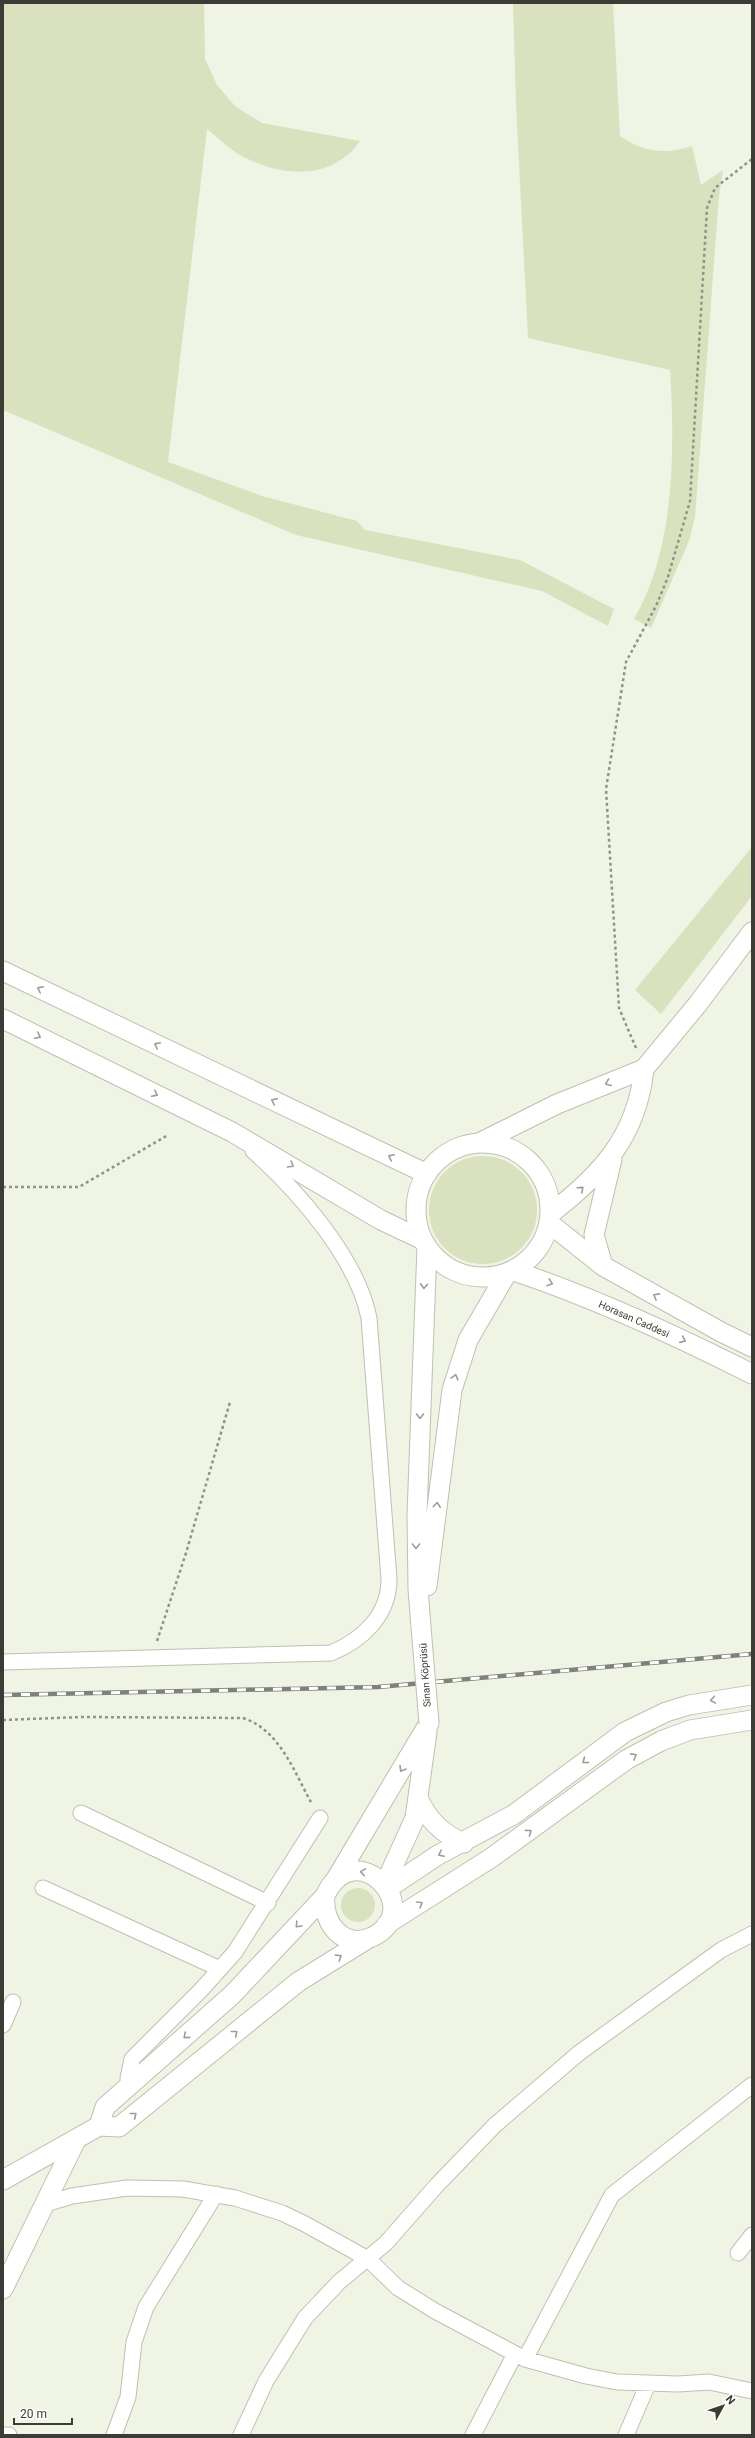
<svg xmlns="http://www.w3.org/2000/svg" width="755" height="2438" viewBox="0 0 755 2438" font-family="Roboto,sans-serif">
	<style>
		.green { fill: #dae1be }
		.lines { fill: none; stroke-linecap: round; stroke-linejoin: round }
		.minor-casing { stroke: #bec1b2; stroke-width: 17 }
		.tertiary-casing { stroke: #bec1b2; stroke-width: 21 }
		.path { stroke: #909388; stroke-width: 2.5; stroke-dasharray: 3 3; stroke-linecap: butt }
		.minor { stroke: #fff; stroke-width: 15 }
		.tertiary { stroke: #fff; stroke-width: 19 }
		.rail-casing { stroke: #7f8278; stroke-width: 4.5 }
		.rail { stroke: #fff; stroke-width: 3; stroke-dasharray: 9; stroke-linecap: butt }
		.tertiary-bridge-casing { stroke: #bec1b2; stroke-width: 21; stroke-linecap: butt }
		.tertiary-bridge { stroke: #fff; stroke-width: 19 }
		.oneway { stroke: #9c9e9a }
		.labels { text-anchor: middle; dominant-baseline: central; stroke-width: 3; stroke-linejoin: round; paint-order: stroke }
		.street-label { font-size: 10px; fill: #3a3c35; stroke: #fff }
	</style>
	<rect width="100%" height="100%" fill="#f0f4e4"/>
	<path class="green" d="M3,3h201l1,56 12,26 19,22 26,16 98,18c-30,43 -85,35 -125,11 -10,-7 -19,-16 -28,-23l-39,333 94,34 95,25 8,9 155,30 94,49 -6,17 -66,-35 -246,-56 -293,-125z
		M513,3h100l7,133c23,16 46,19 72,10l9,39 22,-15 -4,26 -24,321 -6,24 -38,87 -17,-9c41,-70 41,-169 36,-249l-142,-32 -12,-233z
		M752,847v49l-91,118 -26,-24z
		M429 1210a54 54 0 1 1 108 0a54 54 0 1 1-108 0Z
		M341 1905a17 17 0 1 1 34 0a17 17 0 1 1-34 0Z"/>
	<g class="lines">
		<g class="minor-casing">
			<path id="minor" d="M3,1662l328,-9c31,-13 58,-37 58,-74l-20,-261c-12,-60 -71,-127 -116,-167
				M81,1813l187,90
				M43,1888l177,81
				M3,2025l10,-23
				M129,2086l-1,-8 4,-19 69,-69 34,-38 85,-134
				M45,2204l27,-8 55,-8 56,1 52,9 47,15 23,11 63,35 30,29 37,23 90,48 61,17 31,6 61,2 31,-2 43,9
				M738,2253l14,-18
				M525,2359l87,-164 140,-110
				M3,2435h6
				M114,2435l14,-38 6,-55 12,-35 70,-113
				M241,2435l25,-54 39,-63 34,-36 47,-39 51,-58 58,-60 84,-72 142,-103 31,-16
				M473,2435l42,-81
				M626,2435l22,-51"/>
		</g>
		<g class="tertiary-casing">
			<path id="tertiary" d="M3,971l424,203
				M3,1019l229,113 149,88 42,20
				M416 1210a67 67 0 1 1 134 0a67 67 0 1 1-134 0Z
				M479,1143l78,-39 87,-35 53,-64 55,-73
				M550,1214c52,-40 87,-78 94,-145
				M549,1223l54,43 118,66 31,15
				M603,1266l-9,-31 18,-76
				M514,1271c81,27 161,64 238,103
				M427,1586l25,-196 16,-50 39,-67
				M421,1627l-3,-38 -1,-74 10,-268
				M418,1798c10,22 24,36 46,45
				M336,1879l93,-156
				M385,1884l30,-66 12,-86
				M387,1889l51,-34 75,-40 112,-83 41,-20 23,-7 63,-10
				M387,1924l104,-66 135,-98 35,-19 29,-11 62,-10
				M99,2126l6,-19 127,-112 93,-99c29,-65 104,13 47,41 -29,13 -50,-14 -47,-41
				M3,2180l96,-54 20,1 179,-145 71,-44
				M3,2289l73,-149"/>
		</g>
		<path class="path" d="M636,1048l-17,-40 -13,-219 20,-127 30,-56 12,-29 22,-76 17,-293 8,-20 37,-29
			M3,1187h76l89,-52
			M157,1641l29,-88 44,-151
			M3,1720l79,-3 161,1c37,12 51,54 69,86"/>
		<use href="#minor" class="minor"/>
		<use href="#tertiary" class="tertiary"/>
		<g class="rail-casing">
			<path id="rail" d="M3,1695l375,-8 374,-33"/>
		</g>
		<use href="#rail" class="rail"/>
		<g class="tertiary-bridge-casing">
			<path id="tertiary-bridge" d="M421,1627l8,96"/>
		</g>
		<use href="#tertiary-bridge" class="tertiary-bridge"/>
	</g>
	<defs><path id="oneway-chevron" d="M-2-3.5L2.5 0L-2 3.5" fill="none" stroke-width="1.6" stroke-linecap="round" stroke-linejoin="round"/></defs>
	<g class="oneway">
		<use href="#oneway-chevron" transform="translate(40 989) rotate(-154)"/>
		<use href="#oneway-chevron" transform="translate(38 1036) rotate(26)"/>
		<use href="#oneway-chevron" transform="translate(157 1045) rotate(-154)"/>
		<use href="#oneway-chevron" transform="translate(608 1083) rotate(159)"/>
		<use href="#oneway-chevron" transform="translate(155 1094) rotate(26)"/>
		<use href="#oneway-chevron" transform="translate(274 1101) rotate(-154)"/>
		<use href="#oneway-chevron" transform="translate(391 1157) rotate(-154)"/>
		<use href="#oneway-chevron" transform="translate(291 1165) rotate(31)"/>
		<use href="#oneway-chevron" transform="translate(581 1189) rotate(-42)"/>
		<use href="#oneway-chevron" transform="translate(550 1283) rotate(19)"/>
		<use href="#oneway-chevron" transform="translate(424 1286) rotate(94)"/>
		<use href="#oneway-chevron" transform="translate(656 1296) rotate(-151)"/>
		<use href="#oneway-chevron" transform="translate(683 1340) rotate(24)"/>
		<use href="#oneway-chevron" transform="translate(455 1377) rotate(-75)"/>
		<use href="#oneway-chevron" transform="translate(420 1416) rotate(91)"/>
		<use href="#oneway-chevron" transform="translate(437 1505) rotate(-83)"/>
		<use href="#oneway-chevron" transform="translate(416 1546) rotate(90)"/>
		<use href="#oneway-chevron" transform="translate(713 1700) rotate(170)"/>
		<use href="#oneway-chevron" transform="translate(634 1756) rotate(-29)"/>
		<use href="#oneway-chevron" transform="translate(585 1761) rotate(143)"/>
		<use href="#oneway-chevron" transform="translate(402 1769) rotate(121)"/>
		<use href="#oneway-chevron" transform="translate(529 1832) rotate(-36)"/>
		<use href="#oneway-chevron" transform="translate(441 1854) rotate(153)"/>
		<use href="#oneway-chevron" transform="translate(363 1872) rotate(-171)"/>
		<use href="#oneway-chevron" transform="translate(420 1904) rotate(-31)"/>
		<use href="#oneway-chevron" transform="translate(298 1925) rotate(133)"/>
		<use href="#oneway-chevron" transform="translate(339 1957) rotate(-32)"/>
		<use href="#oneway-chevron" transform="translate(235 2033) rotate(-39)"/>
		<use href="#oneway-chevron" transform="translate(186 2036) rotate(139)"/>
		<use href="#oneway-chevron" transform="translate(134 2115) rotate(-39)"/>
	</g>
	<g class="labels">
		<g class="street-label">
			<text transform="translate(634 1319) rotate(24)">Horasan Caddesi</text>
			<text transform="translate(425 1675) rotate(-94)">Sinan Köprüsü</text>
		</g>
	</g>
	<rect width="755" height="2438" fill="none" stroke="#3a3c35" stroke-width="8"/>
	<g transform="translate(723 2406) rotate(50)" stroke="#ffffff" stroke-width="3" paint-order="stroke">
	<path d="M0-3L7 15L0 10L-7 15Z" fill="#3a3c35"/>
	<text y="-6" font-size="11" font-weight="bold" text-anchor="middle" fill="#3a3c35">N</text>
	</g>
	<path d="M14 2418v6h58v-6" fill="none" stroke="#3a3c35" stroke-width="2"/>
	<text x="20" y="2418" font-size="12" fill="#3a3c35" stroke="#ffffff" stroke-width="3" paint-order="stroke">20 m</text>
</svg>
